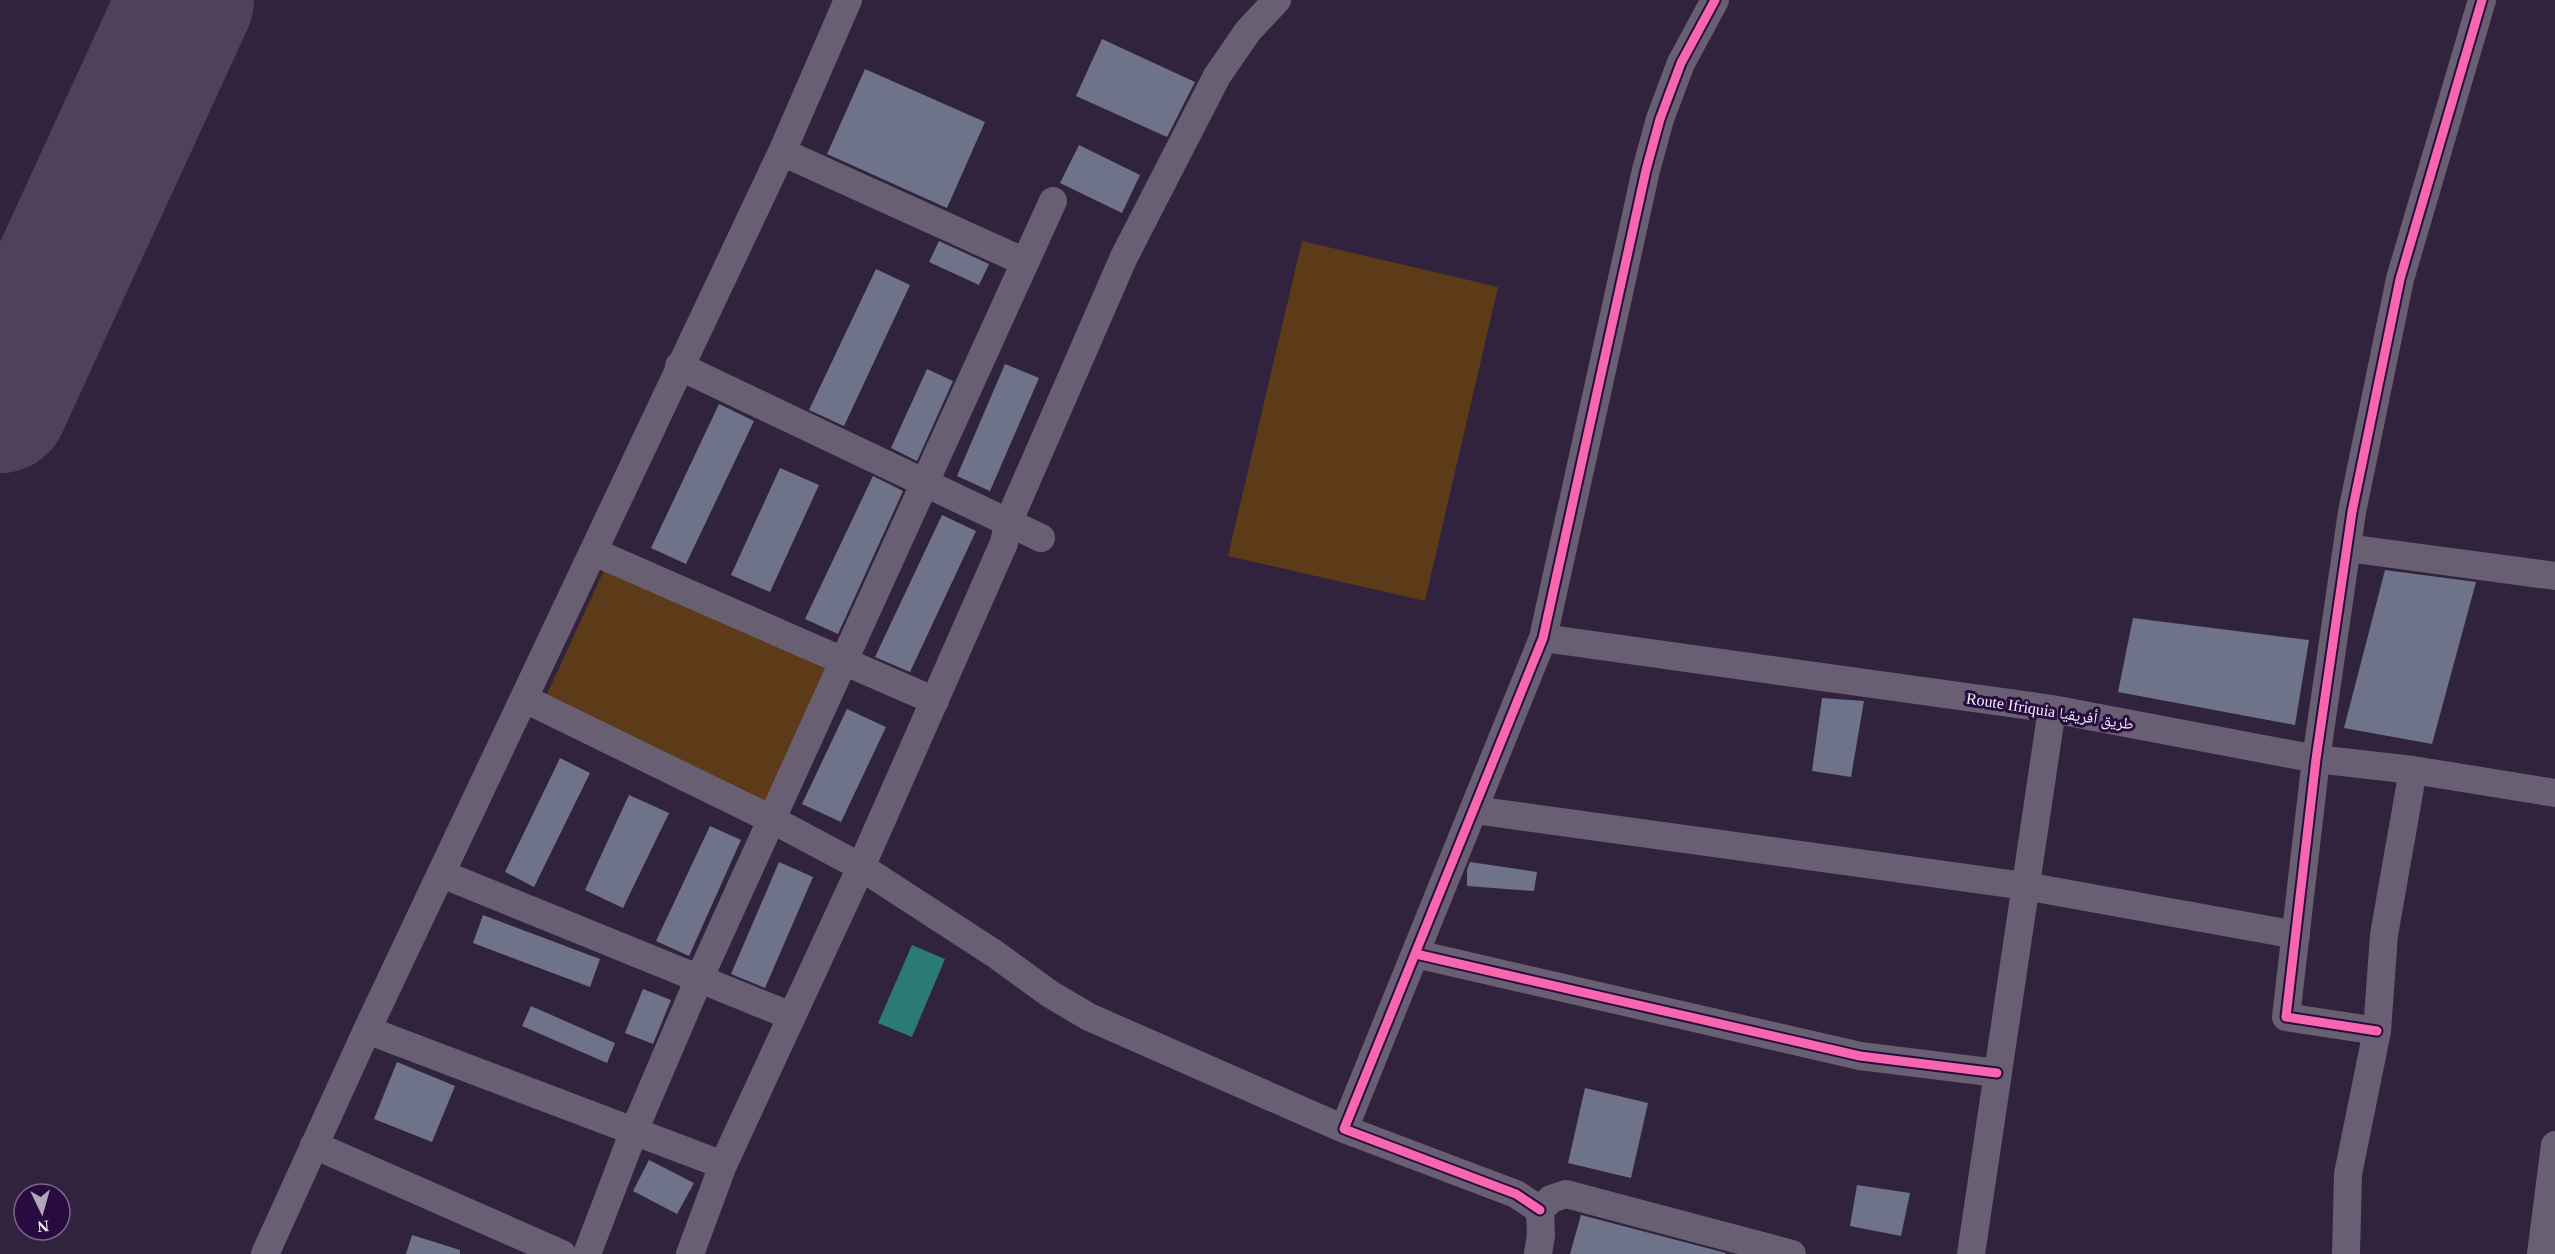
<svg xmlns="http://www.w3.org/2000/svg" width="2555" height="1254" viewBox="0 0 2555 1254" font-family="'Times New Roman','Noto Naskh Arabic',serif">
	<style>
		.green { fill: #5d3b19 }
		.water { fill: #2c7a75 }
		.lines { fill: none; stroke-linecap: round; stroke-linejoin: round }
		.runway { stroke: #4e425a; stroke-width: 136 }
		.building { fill: #6f7389 }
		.minor { stroke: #695f73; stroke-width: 28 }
		.cycleway-casing { stroke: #280c3f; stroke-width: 13 }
		.cycleway { stroke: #f766af; stroke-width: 9 }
		.labels { text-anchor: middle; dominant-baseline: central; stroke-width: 6; stroke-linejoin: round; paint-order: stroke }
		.street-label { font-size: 16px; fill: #f5effc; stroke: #280c3f }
	</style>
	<rect width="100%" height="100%" fill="#31233e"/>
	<path class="green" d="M1302,241l196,46 -73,314 -197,-45z
		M605,568l231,104 -63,139 -232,-104z"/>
	<path class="water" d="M912,945l33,14 -33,78 -34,-14z"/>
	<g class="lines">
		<path class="runway" d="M0,405l186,-405"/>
	</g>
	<path class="building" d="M1102,39l93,43 -28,55 -91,-41z
		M865,69l120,53 -38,86 -120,-54z
		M1079,145l61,30 -18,38 -62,-30z
		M939,241l50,23 -10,21 -50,-23z
		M876,269l34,16 -66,141 -35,-16z
		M1005,364l34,14 -49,113 -33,-15z
		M927,369l26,12 -36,80 -26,-13z
		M719,404l35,17 -68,143 -35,-16z
		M780,468l39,17 -49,107 -39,-17z
		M873,476l30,15 -65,143 -33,-15z
		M942,515l34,16 -66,141 -35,-15z
		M2385,570l91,12 -44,162 -88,-16z
		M2133,618l176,22 -14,85 -177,-33z
		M1822,698l42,3 -13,76 -39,-6z
		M847,709l39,18 -45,95 -39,-18z
		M560,758l30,15 -56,114 -29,-15z
		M629,795l40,18 -46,95 -38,-18z
		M710,826l31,14 -52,116 -33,-15z
		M779,862l34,15 -48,111 -34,-14z
		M1470,862l67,10 -3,19 -67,-5v-16z
		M483,915l117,44 -10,28 -117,-44z
		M643,989l28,11 -18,44 -28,-11z
		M531,1006l84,37 -8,20 -85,-37z
		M397,1062l58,24 -23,56 -58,-23z
		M1585,1088l63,15 -17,75 -63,-15z
		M649,1160l45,23 -17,31 -44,-23z
		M1857,1185l53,8 -9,43 -51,-10z
		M1581,1215l145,38 -1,1h-155z
		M412,1235l48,15v4h-54z"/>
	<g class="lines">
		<path class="minor" d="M782,152l243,110
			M679,366l362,172
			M2347,548l208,28
			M594,552l341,149
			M1543,638l509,71 264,50 97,11 142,23
			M525,699l246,120 90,48 134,87 55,40 39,23 255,112 172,65 24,16
			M1474,810l551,76 271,49
			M442,874l349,142
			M1416,954l444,102 137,17
			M367,1030l356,135
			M2377,1031l-91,-14 30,-258 36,-247 48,-233 82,-279
			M1344,1129l199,-491 103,-468 14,-51 21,-56 34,-63
			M314,1145l248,109
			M1540,1210l11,-11 15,-5 226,60
			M265,1254l102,-224 415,-878 66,-152
			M587,1254l47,-123 65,-152 354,-778
			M690,1254l33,-89 138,-298 143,-324 4,-20 116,-266 93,-181 31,-45 29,-31
			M1538,1254l3,-19 -1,-25
			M1971,1254l81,-545
			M2346,1254l2,-80 29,-143 7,-96 29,-165
			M2541,1254l14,-109"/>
		<g class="cycleway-casing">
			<path id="cycleway" d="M1416,954l444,102 137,17
				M2377,1031l-91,-14 30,-258 36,-247 48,-233 82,-279
				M1540,1210l-24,-16 -172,-65 199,-491 103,-468 14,-51 21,-56 34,-63"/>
		</g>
		<use href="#cycleway" class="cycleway"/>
	</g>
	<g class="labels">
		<g class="street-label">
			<text transform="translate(2050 711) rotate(9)">Route Ifriquia طريق أفريقيا</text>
		</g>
	</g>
	<g transform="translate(42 1212) rotate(175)"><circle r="28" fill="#280c3f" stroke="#7a678b" stroke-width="1.5"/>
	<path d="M0-4.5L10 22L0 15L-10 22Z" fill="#b0a8ba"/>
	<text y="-9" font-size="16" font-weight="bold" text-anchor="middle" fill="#f5effc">N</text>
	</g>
</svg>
